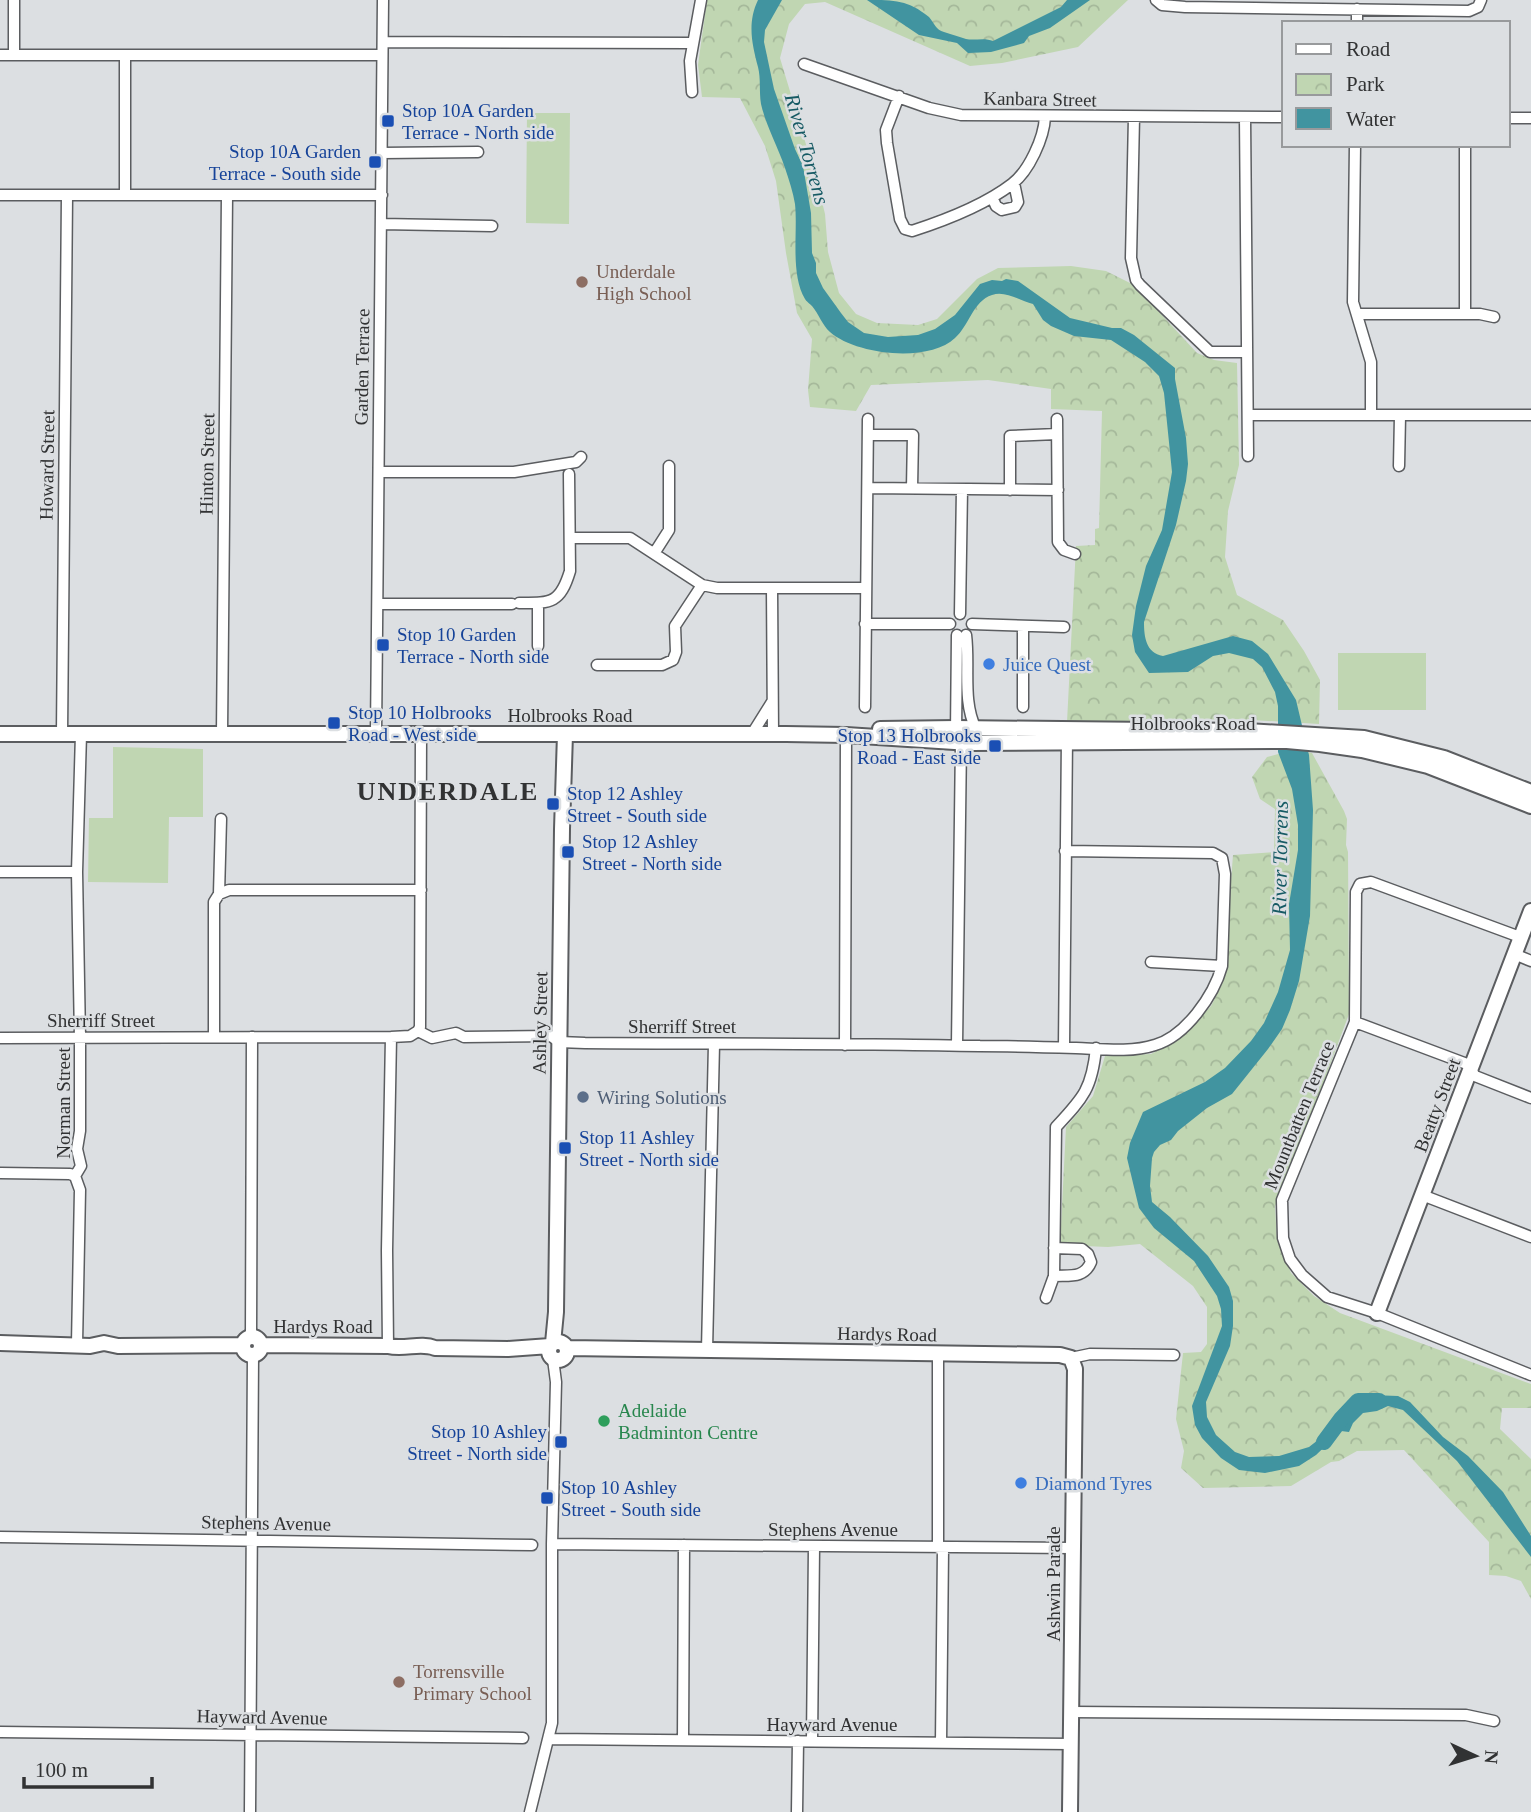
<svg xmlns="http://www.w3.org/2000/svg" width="1531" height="1812" viewBox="0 0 1531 1812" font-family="'Times New Roman',serif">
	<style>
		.grass { fill: #c0d6b2 }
		.park { fill: url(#park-crowns) }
		.water { fill: #4194a0 }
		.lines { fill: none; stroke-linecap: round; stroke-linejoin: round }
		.river { stroke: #4194a0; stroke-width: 16 }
		.street-casing { stroke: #5b5d60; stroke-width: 13 }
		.secondary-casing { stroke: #5b5d60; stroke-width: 18 }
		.primary-casing { stroke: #5b5d60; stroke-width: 18 }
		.street { stroke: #fff; stroke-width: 10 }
		.secondary { stroke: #fff; stroke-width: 14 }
		.primary { stroke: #fff; stroke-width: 14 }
		.transit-dot { fill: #1a4fb4; stroke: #dcdfe2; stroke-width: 2.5 }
		.education-dot { fill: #8d6e63; stroke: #dcdfe2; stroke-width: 2.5 }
		.shop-dot { fill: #3f7fe0; stroke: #dcdfe2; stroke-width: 2.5 }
		.service-dot { fill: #5c6f8a; stroke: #dcdfe2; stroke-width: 2.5 }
		.leisure-dot { fill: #2e9e5b; stroke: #dcdfe2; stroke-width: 2.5 }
		.labels { text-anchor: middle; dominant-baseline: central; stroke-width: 5; stroke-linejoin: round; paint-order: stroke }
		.street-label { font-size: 19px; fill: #313233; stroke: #dcdfe2 }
		.transit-label { font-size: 19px; fill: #164399; stroke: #dcdfe2; text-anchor: start }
		.education-label { font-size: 19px; fill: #785e54; stroke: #dcdfe2; text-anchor: start }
		.shop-label { font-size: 19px; fill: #366cbe; stroke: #dcdfe2; text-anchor: start }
		.service-label { font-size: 19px; fill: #4e5e75; stroke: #dcdfe2; text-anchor: start }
		.leisure-label { font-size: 19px; fill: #27864d; stroke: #dcdfe2; text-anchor: start }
		.water-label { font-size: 21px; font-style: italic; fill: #165a64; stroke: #dcdfe2 }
		.district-label { font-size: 26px; font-weight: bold; letter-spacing: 2px; fill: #313233; stroke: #dcdfe2 }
	</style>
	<defs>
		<pattern id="park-crowns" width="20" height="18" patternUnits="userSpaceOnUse" patternTransform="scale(1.75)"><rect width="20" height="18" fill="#c0d6b2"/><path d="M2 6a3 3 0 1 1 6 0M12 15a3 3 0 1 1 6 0" fill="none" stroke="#a5b89a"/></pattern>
	</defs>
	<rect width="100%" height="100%" fill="#dcdfe2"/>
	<path class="grass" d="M527,113h43l-1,111 -43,-1z
		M1338,653h88v57h-88z
		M113,747l90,2v68h-34l-1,66 -80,-1 1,-64h24z"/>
	<path class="park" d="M707,0h421l-50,47 -76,16 -32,3 -145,-64 -20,2 -16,20 -9,34 37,123 8,33 3,38 11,41 17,21 21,9 41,2 19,-6 40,-40 21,-11 73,-2 35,5 28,14 63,68 17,7 23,3 2,102 -11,46 -3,46 12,38 46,25 21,31 16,29 -1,44 -83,-5 -169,3 9,-176 19,-1v-16l4,-1 3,-117 -51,-2v-20l-63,-9 -117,5 -15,26 -46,-4 -2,-17 4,-51 -15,-26 -11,-60 -10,-72 -11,-35 -25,-48 -38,-1 -4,-32z
		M1293,750l19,3 32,58 3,8 -1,26 2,7 1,162 -67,180 -7,12 2,33 14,34 23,23 26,17 191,71v24h-29l-2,21 31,30v140l-10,-18 -15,-5 -17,-1v-33l-85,-92 -47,1 -18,10 -8,1 -40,24 -88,2 -22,-20 3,-17 -8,-32 7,-66 18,-1 6,-8v-37l-14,-21 -53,-42 -32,3 -48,-2 6,-118 27,-31 12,-40 46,-2 19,-10 19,-15 22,-23 11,-22 6,-32 1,-46 4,-51 41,-3 1,-43 -15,-10 -8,-22 15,-20z"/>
	<path class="water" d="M758,0h24l-17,30 -1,12 10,47 21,60 8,17 8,47 1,40 4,10v10l7,15 18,25 7,9 16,11 24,4 30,-2 17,-6 20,-14 25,-31 12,-4 10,1 4,-2 12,2 52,37 42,10h9l13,7 41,33v11l11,59 2,26 -2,17 -10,44 -32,97c0,15 2,31 19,34l70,-20 19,5 16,13 28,46 13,55 4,55 -3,106 -11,65 -9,29 -8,19 -14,20 -36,45 -25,14 -29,23 -7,9 -11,5 -6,7 -2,6 -2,28 2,16 18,15 38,39 21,31 4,14v25l-3,20 -24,56 1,15 9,18 19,17 14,5 30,-1 30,-9 31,-24 22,-24 9,-4 27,1 12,6 33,35 25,19 35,36 28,44v21l-74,-96 -54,-51 -15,-4 -11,5 -14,2 -10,10 -4,9 -8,-1 -25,24 -17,11 -34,7 -26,-3 -18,-12 -19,-20 -7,-13 -3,-19 30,-80 -1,-17 -4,-13 -23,-35 -40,-33 -15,-20 -12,-50 3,-15 13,-31 62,-30 20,-14 26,-27 13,-18 14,-31 12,-42 -1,-46 9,-54v-25l-6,-36 -14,-37v-46l-3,-14 -13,-25 -9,-8 -24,-6 -16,3 -25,16 -39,1 -14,-21 -3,-17 4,-29 10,-40 16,-36 10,-58 -8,-79 -5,-17 -14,-14 -34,-22 -37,-4 -23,-10 -8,-6 -10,-16c-13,-3 -28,-14 -41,-9 -19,6 -23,31 -37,43 -26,25 -99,17 -125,-6 -8,-7 -11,-18 -18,-26 -2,-2 -6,-5 -7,-7 -15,-25 -7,-67 -10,-95 -2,-12 -6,-24 -10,-36 -7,-21 -19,-42 -24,-64 -2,-13 0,-25 -3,-37 -6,-23 -11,-44 0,-67z
		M867,0c28,0 41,0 62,17 5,6 7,13 15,15 7,2 15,5 22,7 9,2 18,-2 27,2l68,-34 6,-7h23l-40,28 -21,8 -5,7 -33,9 -23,1 -11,-10 -38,-8z"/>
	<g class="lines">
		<path class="river" d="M1324,1442l17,-23 17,-18h21"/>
		<g class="street-casing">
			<path id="street" d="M1156,0l6,5 23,2 284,4 9,-4 3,-7
				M1357,23v-14
				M383,42l309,1
				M0,55h382
				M14,55v-55
				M804,64l125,44 32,7 323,2
				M692,92l-2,-31 11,-61
				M899,96l-13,34 1,13 13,76 5,10 7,2c31,-10 74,-27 100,-47 17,-13 32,-46 33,-67
				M1134,117l-3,141 5,22 4,5 70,67h37
				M1245,117l3,339
				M1508,118h23
				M1355,145l-2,157 18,60v53
				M382,153l96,-1
				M0,195h382
				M125,195v-139
				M992,197l4,9 6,4 13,-3 3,-5 -4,-19
				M381,224l111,2
				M1465,313v-168
				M1357,314h123l14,3
				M1248,415h283
				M1057,419l1,123 6,8 11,4
				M868,435h45l-1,53
				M1399,466l1,-50
				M379,472h135l62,-10 5,-5
				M868,488l190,2
				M1010,490v-54l47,-2
				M570,538h60l72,47 15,3h148
				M655,552l14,-22v-64
				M772,588l1,146
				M519,603c32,0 41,1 51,-32l-1,-97
				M378,604h134
				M960,614l2,-125
				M865,624h85
				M972,624l92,3
				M966,635c4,31 -4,66 10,94
				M538,646v-43
				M597,665h65l11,-5 3,-8 -1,-26 27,-41
				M865,707l3,-288
				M1023,707v-81
				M222,733l5,-537
				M956,733l1,-98
				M62,734l5,-538
				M376,734l7,-734
				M752,734l20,-32
				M0,872h77
				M219,894l2,-75
				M1520,937l-149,-55 -11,2 -4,8 -1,130 -73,178 1,38 7,21 12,16 25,22 50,16 154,62
				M1514,954l17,7
				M1151,962l71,4
				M1355,1022l112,42 8,12 56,22
				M418,1031l14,7 24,-5 8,4 87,-1 8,6 26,1c132,1 263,0 395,3 32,0 64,1 96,2 25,1 55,5 79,-3 31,-9 59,-50 67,-79l3,-92 -3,-16 -9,-5 -148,-2
				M418,1031l2,-4 1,-293
				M214,1037v-135l5,-8 10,-4h192
				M0,1038l391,-1 19,-1 8,-5
				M845,1045l1,-310
				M957,1045l4,-303
				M1064,1047l3,-310
				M0,1173l70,1 5,2
				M75,1176l6,-10 -4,-17 3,-18v-93l-3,-166 4,-138
				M75,1176l5,14 -3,154
				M1422,1195l109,42
				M1054,1276c15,-1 30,3 37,-14l-3,-8 -6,-5 -28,-1
				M1046,1298l8,-22 2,-149c27,-29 36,-38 40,-79
				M251,1337l1,-300
				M388,1346l-1,-96 4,-213
				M707,1350l7,-306
				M1071,1358l19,-4 84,1
				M0,1537l532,8
				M552,1544l520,4
				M938,1548v-194
				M1072,1712l394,3 28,6
				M0,1732l523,6
				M550,1739l521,5
				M683,1739l1,-194
				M812,1741l2,-194
				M941,1742l2,-194
				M250,1812l3,-457
				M530,1812l22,-89v-179l4,-162 -3,-23
				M797,1812l1,-71"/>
		</g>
		<g class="secondary-casing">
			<path id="secondary" d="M1377,1313l154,-402
				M243 1346a9 9 0 1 1 18 0a9 9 0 1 1-18 0Z
				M549 1351a9 9 0 1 1 18 0a9 9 0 1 1-18 0Z
				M0,1343l90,3 14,-3 14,3 125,-1
				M553,1343l3,-31 6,-483 3,-95
				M261,1345l127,1c17,4 32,-4 47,2l73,1 42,-3
				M567,1348l493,7 11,3 4,11 -5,443"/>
		</g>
		<g class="primary-casing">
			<path id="primary" d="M880,729l76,-1 291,3 117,7 80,20 87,34
				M0,734h786l60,1 124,8 317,-2 33,3 42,6 66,16 103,40"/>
		</g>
		<use href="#street" class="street"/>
		<use href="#secondary" class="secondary"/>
		<use href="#primary" class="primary"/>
	</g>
	<g class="transit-dot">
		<rect x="381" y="114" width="14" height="14" rx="3.5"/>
		<rect x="368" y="155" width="14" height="14" rx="3.5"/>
		<rect x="376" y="638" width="14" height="14" rx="3.5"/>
		<rect x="327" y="716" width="14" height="14" rx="3.5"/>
		<rect x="988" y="739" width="14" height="14" rx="3.5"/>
		<rect x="546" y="797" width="14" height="14" rx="3.5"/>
		<rect x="561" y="845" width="14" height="14" rx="3.5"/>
		<rect x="558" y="1141" width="14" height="14" rx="3.5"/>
		<rect x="554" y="1435" width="14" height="14" rx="3.5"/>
		<rect x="540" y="1491" width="14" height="14" rx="3.5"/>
	</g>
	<g class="education-dot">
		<circle cx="582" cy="282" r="7"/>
		<circle cx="399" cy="1682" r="7"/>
	</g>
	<g class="shop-dot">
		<circle cx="989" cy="664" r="7"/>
		<circle cx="1021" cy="1483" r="7"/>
	</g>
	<circle class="service-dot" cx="583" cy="1097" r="7"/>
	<circle class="leisure-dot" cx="604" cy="1421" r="7"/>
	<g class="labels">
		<g class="street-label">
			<text transform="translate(1040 99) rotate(1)">Kanbara Street</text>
			<text transform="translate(362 367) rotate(-89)">Garden Terrace</text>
			<text transform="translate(207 464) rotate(-89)">Hinton Street</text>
			<text transform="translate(47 465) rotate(-89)">Howard Street</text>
			<text x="570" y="715">Holbrooks Road</text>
			<text x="1193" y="723">Holbrooks Road</text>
			<text x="101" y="1020">Sherriff Street</text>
			<text transform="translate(540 1023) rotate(-89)">Ashley Street</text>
			<text x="682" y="1026">Sherriff Street</text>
			<text transform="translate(63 1103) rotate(-90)">Norman Street</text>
			<text transform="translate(1437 1105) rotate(-69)">Beatty Street</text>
			<text transform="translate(1299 1115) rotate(-68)">Mountbatten Terrace</text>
			<text x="323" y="1326">Hardys Road</text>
			<text transform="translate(887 1334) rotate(1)">Hardys Road</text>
			<text transform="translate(266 1523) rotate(1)">Stephens Avenue</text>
			<text x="833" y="1529">Stephens Avenue</text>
			<text transform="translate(1053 1584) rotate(-90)">Ashwin Parade</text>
			<text transform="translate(262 1717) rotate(1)">Hayward Avenue</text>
			<text x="832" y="1724">Hayward Avenue</text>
		</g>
		<g class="transit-label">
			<text x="402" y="110">Stop 10A Garden<tspan x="402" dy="22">Terrace - North side</tspan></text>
			<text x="361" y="151" text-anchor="end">Stop 10A Garden<tspan x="361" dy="22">Terrace - South side</tspan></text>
			<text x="397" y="634">Stop 10 Garden<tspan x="397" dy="22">Terrace - North side</tspan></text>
			<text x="348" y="712">Stop 10 Holbrooks<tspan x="348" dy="22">Road - West side</tspan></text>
			<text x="981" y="735" text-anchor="end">Stop 13 Holbrooks<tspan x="981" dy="22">Road - East side</tspan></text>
			<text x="567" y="793">Stop 12 Ashley<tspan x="567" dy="22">Street - South side</tspan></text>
			<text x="582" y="841">Stop 12 Ashley<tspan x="582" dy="22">Street - North side</tspan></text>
			<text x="579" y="1137">Stop 11 Ashley<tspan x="579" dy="22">Street - North side</tspan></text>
			<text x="547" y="1431" text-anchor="end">Stop 10 Ashley<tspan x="547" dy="22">Street - North side</tspan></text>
			<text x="561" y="1487">Stop 10 Ashley<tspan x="561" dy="22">Street - South side</tspan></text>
		</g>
		<g class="education-label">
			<text x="596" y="271">Underdale<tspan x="596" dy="22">High School</tspan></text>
			<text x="413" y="1671">Torrensville<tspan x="413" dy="22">Primary School</tspan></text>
		</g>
		<g class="shop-label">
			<text x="1003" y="664">Juice Quest</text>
			<text x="1035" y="1483">Diamond Tyres</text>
		</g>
		<g class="service-label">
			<text x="597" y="1097">Wiring Solutions</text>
		</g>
		<g class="leisure-label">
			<text x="618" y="1410">Adelaide<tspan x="618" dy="22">Badminton Centre</tspan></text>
		</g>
		<g class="water-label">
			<text transform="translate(807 149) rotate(74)">River Torrens</text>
			<text transform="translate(1280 858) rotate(-89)">River Torrens</text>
		</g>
		<g class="district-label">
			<text x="448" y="791">UNDERDALE</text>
		</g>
	</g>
	<rect x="1282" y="21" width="228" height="126" fill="#dcdfe2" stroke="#989a9c" stroke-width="2"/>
	<rect x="1296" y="44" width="35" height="10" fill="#ffffff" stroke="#989a9c" stroke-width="2"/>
	<text x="1346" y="56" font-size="21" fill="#313233">Road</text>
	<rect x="1296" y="74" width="35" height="21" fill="url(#park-crowns)" stroke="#989a9c" stroke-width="2"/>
	<text x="1346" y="91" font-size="21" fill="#313233">Park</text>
	<rect x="1296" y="108" width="35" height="21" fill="#4194a0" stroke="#989a9c" stroke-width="2"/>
	<text x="1346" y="126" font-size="21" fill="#313233">Water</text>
	<g transform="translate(1475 1756) rotate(94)" stroke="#dcdfe2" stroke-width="5" paint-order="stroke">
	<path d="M0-5L12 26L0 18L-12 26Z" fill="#313233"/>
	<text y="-10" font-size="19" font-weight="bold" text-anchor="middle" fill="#313233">N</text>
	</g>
	<path d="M24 1777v10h128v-10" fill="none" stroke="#313233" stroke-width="3.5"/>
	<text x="35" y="1777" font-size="21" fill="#313233" stroke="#dcdfe2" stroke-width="5" paint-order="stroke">100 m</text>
</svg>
